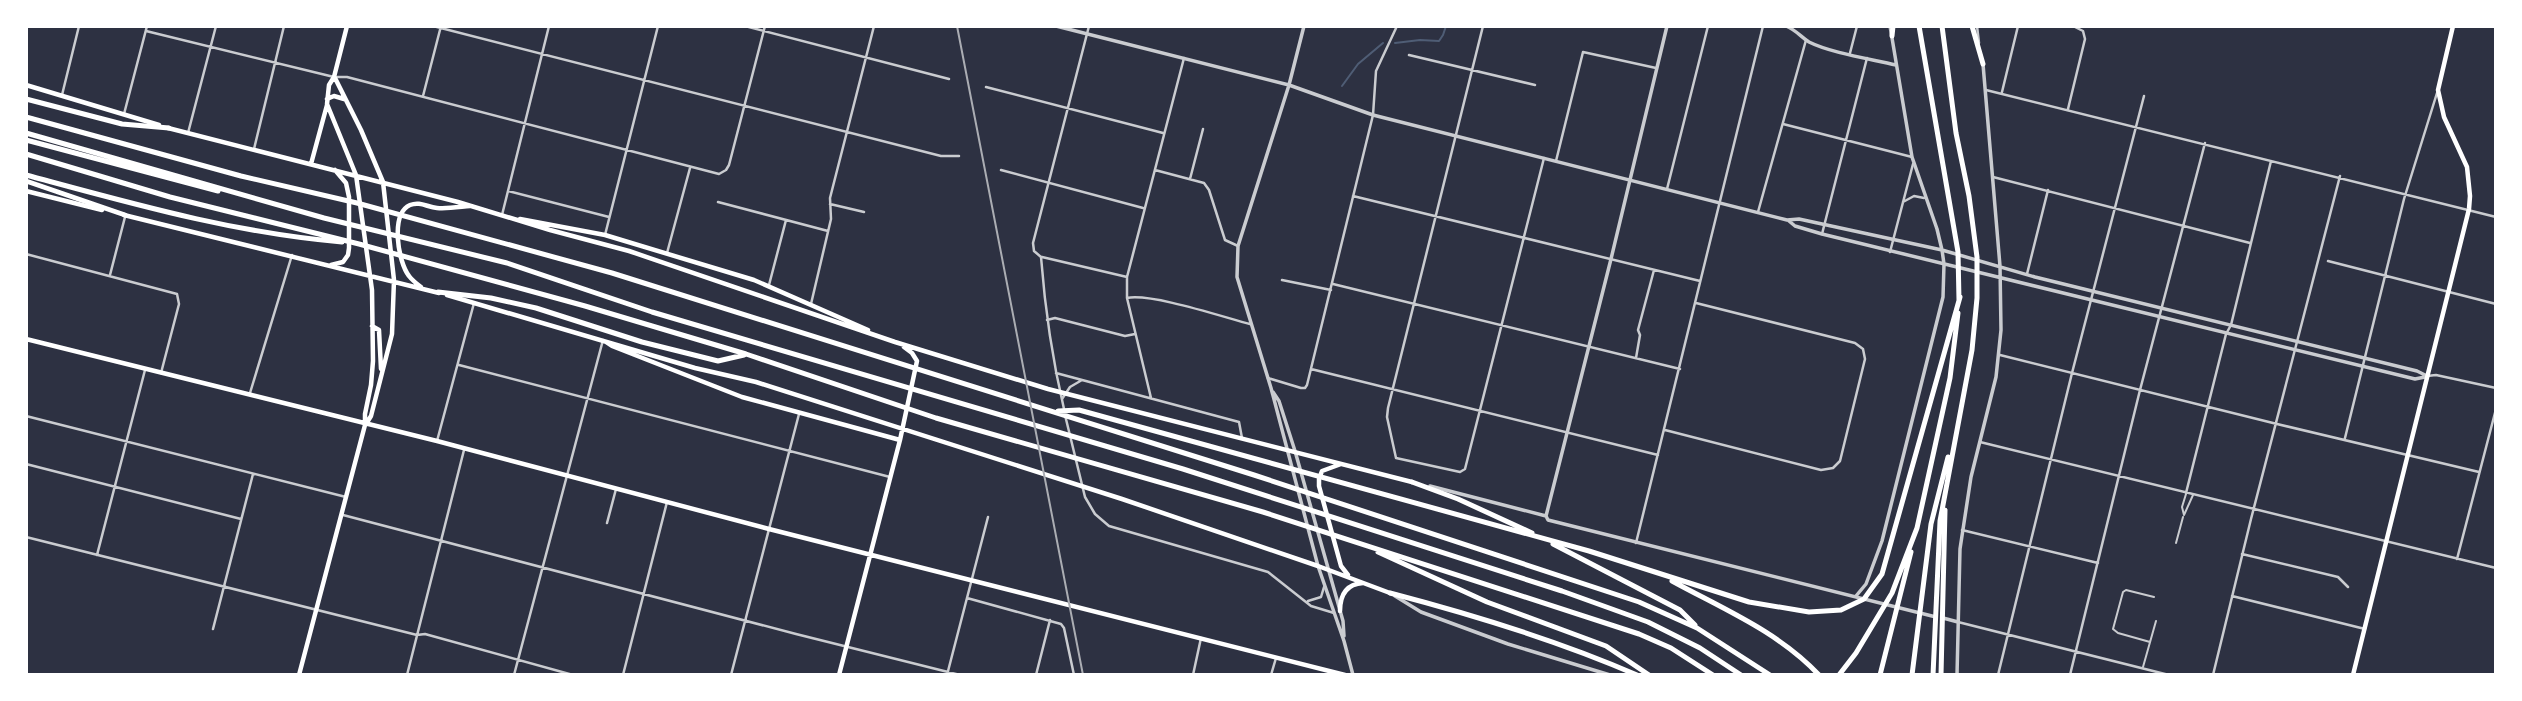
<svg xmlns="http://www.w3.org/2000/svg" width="2522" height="701" viewBox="0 0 2522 701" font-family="'Nunito Sans',sans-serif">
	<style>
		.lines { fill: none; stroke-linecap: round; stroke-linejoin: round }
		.stream { stroke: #4f5d75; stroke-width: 2 }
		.service { stroke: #caccd0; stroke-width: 2 }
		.minor { stroke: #caccd0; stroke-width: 2.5 }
		.tertiary { stroke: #caccd0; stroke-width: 3.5 }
		.secondary { stroke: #fff; stroke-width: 4.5 }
		.motorway { stroke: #fff; stroke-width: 5 }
		.rail { stroke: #abadb3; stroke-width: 2 }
	</style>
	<rect width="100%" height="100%" fill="#2d3142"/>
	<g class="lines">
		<path class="stream" d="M1395,43l25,-3 19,1 4,-6 3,-9
			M1342,86l16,-22 25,-21"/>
		<path class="service" d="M2186,494l-4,13 2,8 9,-20
			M2176,543l7,-26
			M2150,642l-32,-9 -5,-4 10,-37 3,-2 28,7
			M2143,667l13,-46"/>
		<path class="minor" d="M433,26l508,130h18
			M745,26l204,53
			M1483,26l-95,382 -1,9 9,41 64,14 5,-3 79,-311
			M1977,26l2,17
			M146,31l188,46h13l372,97 7,-4 3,-5 36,-139
			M1850,53l7,-27
			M1409,55l126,30
			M986,87l177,46
			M1986,90l510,127
			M2002,92l16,-66
			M62,95l17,-69
			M423,96l18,-70
			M2068,109l17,-70 -2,-8 -10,-5
			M124,114l23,-88
			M1783,124l129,33
			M188,133l28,-107
			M254,149l30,-123
			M1556,161l27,-109 73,16
			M1001,170l142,38
			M1155,170l49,13 5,7 16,50 13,6
			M1993,177l257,66
			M1190,179l13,-50
			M1667,189l41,-163
			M508,191l101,26
			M1353,196l347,85
			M718,202l110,29
			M1903,202l11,-6 10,2
			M830,204l34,8
			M1758,212l48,-172
			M502,215l47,-189
			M1822,234l45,-176
			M605,235l53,-209
			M1890,252l23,-88
			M667,253l23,-85
			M26,254l151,40 2,10 -18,69
			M1041,257c4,52 11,101 23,152
			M1041,257l-7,-6 -1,-8 56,-217
			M1042,257l85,20
			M2328,261l168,43
			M2027,274l21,-84
			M110,275l15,-58
			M1282,280l49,10
			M1333,284l347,85
			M769,285l17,-65
			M1127,298c24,-5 96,19 123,26
			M811,304l20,-85 -1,-21 44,-172
			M1047,320l8,-2 70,18 10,-2
			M2000,355l277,69 202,48
			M1636,358l4,-23 -2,-5 16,-60
			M459,365l431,112
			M1311,369l347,86
			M1056,373l183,49 3,16
			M2427,376l9,-1 60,13
			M1268,378l33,10h4l2,-3 66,-270 3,-44 21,-45
			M250,393l42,-138
			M1151,398l-24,-100v-21l57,-219
			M1062,399l8,-12 12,-7
			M1065,415l20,82 10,17 14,12 159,46 43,34 23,7
			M26,416l320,81
			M1665,430l156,40 12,-2 7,-7 25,-102 -2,-10 -8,-6 -159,-40
			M2345,438l59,-239 33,-106
			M437,441l37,-138
			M1980,442l516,126
			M26,464l215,55
			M2186,493l40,-159 5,-9 40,-164
			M343,515l453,119 164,41
			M607,523l9,-34
			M1962,530l136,33
			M26,537l391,98 8,-1 148,41
			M1636,543l127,-517
			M2242,554l96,23 10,10
			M97,555l48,-185
			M2457,559l39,-150
			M2232,596l133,33
			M967,598l94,26 3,4 10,47
			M1308,601l13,-4 3,-10
			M1958,622l211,53
			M213,629l40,-155
			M407,675l57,-225
			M514,675l89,-335
			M623,675l44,-173
			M731,675l68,-261
			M947,675l41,-158
			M1036,675l14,-55
			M1193,675l8,-37
			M1271,675l5,-17
			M1998,675l74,-302 72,-277
			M2070,675l70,-285 65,-247
			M2213,675l38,-156 89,-343"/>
		<path class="tertiary" d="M1056,26l233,59 84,30 414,105 12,-1 143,31 93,27 382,94 10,5
			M1304,26l-15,59 -51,161 -1,31 34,111 47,178 26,75 9,34
			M1786,26c10,4 15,11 23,16 22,11 62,17 87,23
			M1789,221l6,5 27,8 593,145 10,-2
			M1273,392l6,9 16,50 48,170 1,15
			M1430,486l116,30 2,4 388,97
			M1546,516l65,-257 56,-233
			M1395,596l26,16 87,32 102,31
			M1856,596l10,-12 16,-43 61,-244 1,-33 -2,-14 -5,-21 -25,-72 -22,-131
			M1943,618l15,4
			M1957,675l3,-126 11,-72 25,-100 5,-47 -1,-64 -17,-202"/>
		<path class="secondary" d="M335,78l26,52 22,52 11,98 -2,54 -21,82 -5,8
			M26,85l133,40
			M327,99l7,-3 10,3
			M168,128l290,74 92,28 79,21 266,91 153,47 364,93
			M311,164l16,-59
			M26,191l76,19
			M124,215l315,78
			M520,219l85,16 149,45 114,50
			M331,265l12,-3 5,-7 1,-7v-51l-3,-14 -11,-13
			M421,287c-4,-3 -9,-7 -12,-11 -11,-14 -19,-62 1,-71 10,-4 17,2 27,3 10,1 22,-1 33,-2
			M447,295l248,73 61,14 366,117 196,67 72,27
			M372,326l7,4 2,39
			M26,339l411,102 332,88 576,146
			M606,342l6,4 130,51 158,43
			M1341,464l-19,7 -3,8v7l22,80 7,9
			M1340,611c0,-16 6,-27 23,-28
			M299,675l66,-250v-11l6,-29 2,-24 -1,-71 -16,-115 -29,-71 2,-19 5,-8 13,-51
			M839,675l61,-235 17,-79 -5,-8 -8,-6
			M2353,675l116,-466 1,-13 -3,-29 -23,-50 -6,-27 15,-64"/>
		<path class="motorway" d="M1919,26l39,226 1,48
			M1972,26l11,38
			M1892,36l1,-10
			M26,99l96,25 47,4
			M26,117l215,59 116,27 255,70 642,202 385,127 58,26 73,47
			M26,133l298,85 183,45 145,49 531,157 379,122 86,31 52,26 41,27
			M26,140l192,51
			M26,154l144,43 189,47 226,62 161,48 190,64 327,94 376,122 32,14 42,27
			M26,175c104,28 208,58 316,67
			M26,181l99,34
			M438,292l53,6 45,10 106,34 76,19 26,-6
			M1058,411l21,-1 510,141 160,51 60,10 32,-2 23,-11 18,-25 78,-277
			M1412,482l46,17 74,34
			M1553,544l127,66 15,15
			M1378,552l109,50 119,44 43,29
			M1672,581c51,28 107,51 147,94
			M1390,593c84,22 167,47 247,82
			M1839,675l17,-22 36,-60 25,-65 33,-150 8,-65
			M1880,675l31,-123
			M1912,675l19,-151 17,-67
			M1933,675l7,-154 32,-171 5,-52v-41l-8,-61 -13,-63 -14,-107
			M1941,675l4,-165"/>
		<path class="rail" d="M957,26l126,649"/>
	</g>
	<rect width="2522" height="701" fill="none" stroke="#ffffff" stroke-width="56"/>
</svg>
